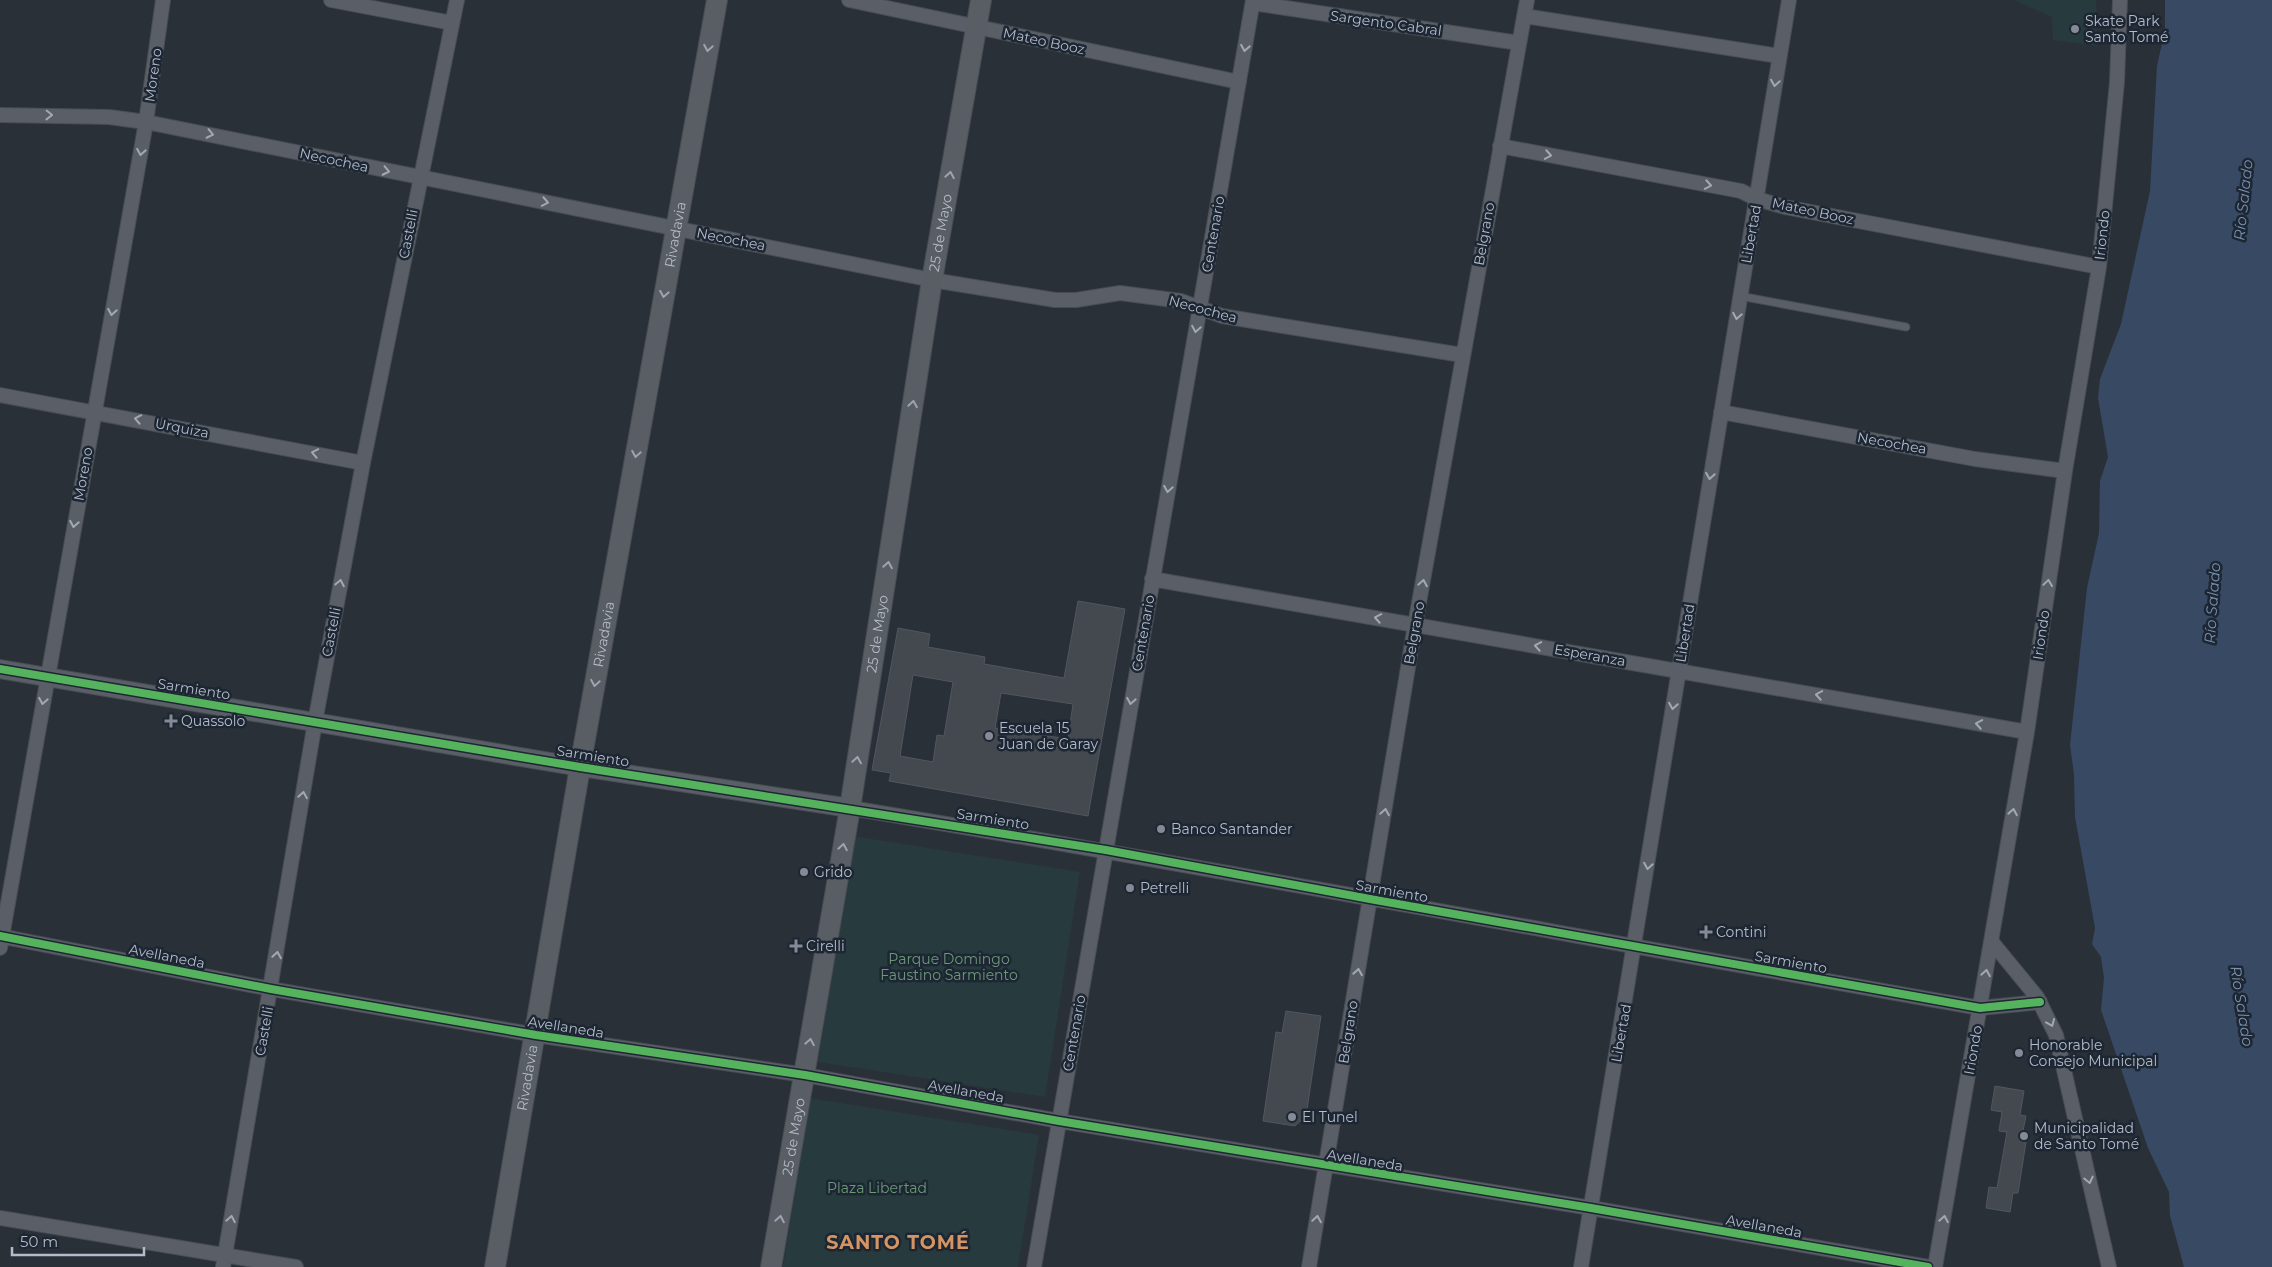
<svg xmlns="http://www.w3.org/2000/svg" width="2272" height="1267" viewBox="0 0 2272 1267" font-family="Montserrat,sans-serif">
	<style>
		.green { fill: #273a3e }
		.water { fill: #384963 }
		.building { fill: #444950; stroke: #52575f; fill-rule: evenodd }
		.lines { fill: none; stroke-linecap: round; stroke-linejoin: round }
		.service-casing { stroke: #484c53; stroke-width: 9 }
		.minor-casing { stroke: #484c53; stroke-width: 16 }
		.tertiary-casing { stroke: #484c53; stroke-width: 20 }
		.secondary-casing { stroke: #484c53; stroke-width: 22 }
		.service { stroke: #5a5e66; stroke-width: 7 }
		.minor { stroke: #5a5e66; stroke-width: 14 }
		.tertiary { stroke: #5a5e66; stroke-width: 18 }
		.secondary { stroke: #595d64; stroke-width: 20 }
		.cycleway-casing { stroke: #1d2633; stroke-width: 11 }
		.cycleway { stroke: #56b35d; stroke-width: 8 }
		.oneway { stroke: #9da4b0 }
		.oneway2 { stroke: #a2a9b5 }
		.poi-dot { fill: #848b96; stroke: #1d2633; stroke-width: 2 }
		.labels { text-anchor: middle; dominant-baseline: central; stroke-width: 5; stroke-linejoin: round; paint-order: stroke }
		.poi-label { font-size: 14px; fill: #b4bcc9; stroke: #1d2633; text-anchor: start }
		.street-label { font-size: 14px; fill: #b4bcc9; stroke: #1d2633 }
		.park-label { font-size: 14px; fill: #6b9a76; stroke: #1d2633 }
		.water-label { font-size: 15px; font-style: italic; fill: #7c92b1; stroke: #1d2633 }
		.district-label { font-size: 19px; font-weight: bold; letter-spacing: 1px; fill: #d59563; stroke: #1d2633 }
	</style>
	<rect width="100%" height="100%" fill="#2a3038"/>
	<path class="green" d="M2014,0h82l2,46 -45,-6 -1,-23z
		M853,836l227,36 -35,225 -227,-35z
		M810,1098l229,37 -21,132h-235z"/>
	<path class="water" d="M2165,0h107v1267h-88l-14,-51 -1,-24 -21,-44 -47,-138 3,-32 -3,-21 -9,-13 3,-16 -20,-111 -1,-43 -4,-29 17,-157 12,-55 1,-52 8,-24 -10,-59 2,-19 21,-55 29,-133 7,-125 8,-36z"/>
	<path class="building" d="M1078,601l47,8 -37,207 -199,-35 2,-8 -19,-3 26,-142 32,6 -2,13 57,10 -1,7 80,14zM913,675l40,7 -9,54 -7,-1 -4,27 -33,-6zM1001,693l72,11 -5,35 -73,-11z
		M1286,1011l35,5 -15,100 -11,10 -32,-5 13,-89 6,1z
		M1995,1086l29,5 -4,24 6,1 -5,25 5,1 -8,51h-5l-3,19 -24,-4 3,-21 8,1 10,-56 -8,-1 3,-19 -11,-2z"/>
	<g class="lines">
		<g class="service-casing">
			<path id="service" d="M1740,296l166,31"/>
		</g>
		<g class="minor-casing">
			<path id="minor" d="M331,0l121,23
				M849,0l390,82
				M1253,3l266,40
				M1524,16l255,40
				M0,115l109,2 37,5 786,158 123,20h21l44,-7 61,8 41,15 240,39
				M1500,146l241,45 16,8 28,8 314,60
				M0,395l363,68
				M1721,412l254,47 90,12
				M1152,579l875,153
				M850,808c378,62 753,134 1130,200l60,-6
				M0,936l271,53 265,46 269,40 254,46 532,87 337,59
				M1991,941l46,56 19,38 53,232
				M0,948l146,-826 17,-122
				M0,1218l296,49
				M223,1267l92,-545 48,-259 94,-463
				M1034,1267l219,-1267
				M1309,1267l106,-642 112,-625
				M1581,1267l208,-1267
				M1935,1267l92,-535 38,-261 34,-204 18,-185 3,-82"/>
		</g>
		<g class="tertiary-casing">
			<path id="tertiary" d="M0,669l580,98 270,41"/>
		</g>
		<g class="secondary-casing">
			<g id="secondary">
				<path id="s1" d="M495,1267l85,-500 137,-767"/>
				<path id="s2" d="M771,1267l79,-459 82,-528 49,-280"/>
			</g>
		</g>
		<use href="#service" class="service"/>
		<use href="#minor" class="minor"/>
		<use href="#tertiary" class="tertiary"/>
		<use href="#secondary" class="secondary"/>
		<g class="cycleway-casing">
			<path id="cycleway" d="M0,669l580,98 526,83 264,49 610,109 60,-6
				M0,936l271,53 265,46 269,40 254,46 532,87 337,59"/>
		</g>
		<use href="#cycleway" class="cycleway"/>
	</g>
	<defs><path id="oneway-chevron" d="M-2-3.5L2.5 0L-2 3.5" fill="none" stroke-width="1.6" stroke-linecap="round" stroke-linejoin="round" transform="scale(1.25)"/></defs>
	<g class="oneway">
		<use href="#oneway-chevron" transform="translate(708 48) rotate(100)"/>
		<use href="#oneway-chevron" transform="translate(950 175) rotate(-80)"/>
		<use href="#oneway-chevron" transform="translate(664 294) rotate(100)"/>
		<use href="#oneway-chevron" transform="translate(913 404) rotate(-81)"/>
		<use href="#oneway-chevron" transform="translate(636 454) rotate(100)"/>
		<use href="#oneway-chevron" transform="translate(888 565) rotate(-81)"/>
		<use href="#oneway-chevron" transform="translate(595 683) rotate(100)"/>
		<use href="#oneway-chevron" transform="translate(857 760) rotate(-81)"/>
		<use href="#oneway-chevron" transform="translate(843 847) rotate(-80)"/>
		<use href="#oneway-chevron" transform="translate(810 1042) rotate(-80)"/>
		<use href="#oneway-chevron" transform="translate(780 1219) rotate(-80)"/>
	</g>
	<g class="oneway2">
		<use href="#oneway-chevron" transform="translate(1245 48) rotate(100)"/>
		<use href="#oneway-chevron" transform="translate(1775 83) rotate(99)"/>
		<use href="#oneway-chevron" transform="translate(49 115) rotate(1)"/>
		<use href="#oneway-chevron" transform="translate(210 134) rotate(12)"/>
		<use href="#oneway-chevron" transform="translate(141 152) rotate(100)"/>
		<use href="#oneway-chevron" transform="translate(1548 155) rotate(10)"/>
		<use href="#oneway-chevron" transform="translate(386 171) rotate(12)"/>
		<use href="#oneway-chevron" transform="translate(1708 185) rotate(10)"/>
		<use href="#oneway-chevron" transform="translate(545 202) rotate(11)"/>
		<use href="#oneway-chevron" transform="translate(112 312) rotate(100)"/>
		<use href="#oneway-chevron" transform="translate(1737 316) rotate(100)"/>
		<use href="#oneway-chevron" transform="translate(1196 329) rotate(100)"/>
		<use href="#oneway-chevron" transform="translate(138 419) rotate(-169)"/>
		<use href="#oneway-chevron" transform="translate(315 453) rotate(-169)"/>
		<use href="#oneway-chevron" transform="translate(1710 476) rotate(99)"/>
		<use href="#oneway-chevron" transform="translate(1168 489) rotate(100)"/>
		<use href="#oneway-chevron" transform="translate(74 524) rotate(100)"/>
		<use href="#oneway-chevron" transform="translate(340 583) rotate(-79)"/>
		<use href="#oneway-chevron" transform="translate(1423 583) rotate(-80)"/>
		<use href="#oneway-chevron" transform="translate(2048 583) rotate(-82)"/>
		<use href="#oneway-chevron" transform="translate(1378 618) rotate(-170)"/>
		<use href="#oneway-chevron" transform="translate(1538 646) rotate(-170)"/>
		<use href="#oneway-chevron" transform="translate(1819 695) rotate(-170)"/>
		<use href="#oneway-chevron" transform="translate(43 701) rotate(100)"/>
		<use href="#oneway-chevron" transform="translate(1131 701) rotate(100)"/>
		<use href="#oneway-chevron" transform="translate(1673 706) rotate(99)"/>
		<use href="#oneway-chevron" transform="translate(1979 724) rotate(-170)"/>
		<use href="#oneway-chevron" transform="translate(303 795) rotate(-81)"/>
		<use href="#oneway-chevron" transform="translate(1385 812) rotate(-81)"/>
		<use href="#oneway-chevron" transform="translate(2013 812) rotate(-80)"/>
		<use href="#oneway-chevron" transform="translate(1648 866) rotate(99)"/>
		<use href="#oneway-chevron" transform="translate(277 955) rotate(-81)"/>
		<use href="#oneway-chevron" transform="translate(1358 972) rotate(-81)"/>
		<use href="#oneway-chevron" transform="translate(1986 973) rotate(-80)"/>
		<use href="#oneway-chevron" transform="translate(2051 1023) rotate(67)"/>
		<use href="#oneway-chevron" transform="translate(2089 1180) rotate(77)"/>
		<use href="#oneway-chevron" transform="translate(231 1219) rotate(-80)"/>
		<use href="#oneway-chevron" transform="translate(1317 1219) rotate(-81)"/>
		<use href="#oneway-chevron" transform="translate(1944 1219) rotate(-80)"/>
	</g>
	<g class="poi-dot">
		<circle cx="2075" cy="29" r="5"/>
		<path d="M168.5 713.5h5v5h5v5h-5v5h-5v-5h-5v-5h5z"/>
		<circle cx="989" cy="736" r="5"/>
		<circle cx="1161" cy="829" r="5"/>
		<circle cx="804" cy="872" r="5"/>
		<circle cx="1130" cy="888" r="5"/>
		<path d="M1703.5 924.5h5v5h5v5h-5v5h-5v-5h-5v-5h5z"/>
		<path d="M793.5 938.5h5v5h5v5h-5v5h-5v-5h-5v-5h5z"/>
		<circle cx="2019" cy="1053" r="5"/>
		<circle cx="1292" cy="1117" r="5"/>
		<circle cx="2024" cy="1136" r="5"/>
	</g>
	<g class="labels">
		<g class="poi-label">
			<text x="2085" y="21">Skate Park<tspan x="2085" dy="16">Santo Tomé</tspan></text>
			<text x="181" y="721">Quassolo</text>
			<text x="999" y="728">Escuela 15<tspan x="999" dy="16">Juan de Garay</tspan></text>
			<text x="1171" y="829">Banco Santander</text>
			<text x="814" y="872">Grido</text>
			<text x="1140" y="888">Petrelli</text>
			<text x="1716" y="932">Contini</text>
			<text x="806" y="946">Cirelli</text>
			<text x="2029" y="1045">Honorable<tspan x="2029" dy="16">Consejo Municipal</tspan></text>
			<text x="1302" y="1117">El Tunel</text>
			<text x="2034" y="1128">Municipalidad<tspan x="2034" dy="16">de Santo Tomé</tspan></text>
		</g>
		<g class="street-label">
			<text transform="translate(1386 23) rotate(8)">Sargento Cabral</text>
			<text transform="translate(1044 41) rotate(12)">Mateo Booz</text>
			<text transform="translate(153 75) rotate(-82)">Moreno</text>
			<text transform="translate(334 160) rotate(12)">Necochea</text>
			<text transform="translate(1813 211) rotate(12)">Mateo Booz</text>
			<text transform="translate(408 234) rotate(-79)">Castelli</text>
			<text stroke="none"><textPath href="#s1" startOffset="1048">Rivadavia</textPath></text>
			<text stroke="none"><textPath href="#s2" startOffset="1048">25 de Mayo</textPath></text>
			<text transform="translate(1213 234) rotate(-80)">Centenario</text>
			<text transform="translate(1484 234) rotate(-80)">Belgrano</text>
			<text transform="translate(1751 234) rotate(-80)">Libertad</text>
			<text transform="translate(2102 235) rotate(-84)">Iriondo</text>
			<text transform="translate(731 239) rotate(11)">Necochea</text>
			<text transform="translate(1203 309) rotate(15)">Necochea</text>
			<text transform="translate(182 428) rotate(11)">Urquiza</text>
			<text transform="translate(1892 443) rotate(10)">Necochea</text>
			<text transform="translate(83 474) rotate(-80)">Moreno</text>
			<text transform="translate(331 632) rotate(-79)">Castelli</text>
			<text stroke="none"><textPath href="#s1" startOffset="642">Rivadavia</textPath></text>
			<text transform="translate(1143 633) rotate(-80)">Centenario</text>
			<text transform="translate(1414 633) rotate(-80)">Belgrano</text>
			<text transform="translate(1685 633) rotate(-81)">Libertad</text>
			<text stroke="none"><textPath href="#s2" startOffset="642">25 de Mayo</textPath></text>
			<text transform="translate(2041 635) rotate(-82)">Iriondo</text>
			<text transform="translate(1590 655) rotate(10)">Esperanza</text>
			<text transform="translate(194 689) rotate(9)">Sarmiento</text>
			<text transform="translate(593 756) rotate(9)">Sarmiento</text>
			<text transform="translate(993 819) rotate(9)">Sarmiento</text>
			<text transform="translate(1392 891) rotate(10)">Sarmiento</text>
			<text transform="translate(167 956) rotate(11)">Avellaneda</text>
			<text transform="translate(1791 962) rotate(10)">Sarmiento</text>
			<text transform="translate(566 1027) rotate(9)">Avellaneda</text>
			<text transform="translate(264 1031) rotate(-80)">Castelli</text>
			<text transform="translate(1348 1032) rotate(-81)">Belgrano</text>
			<text transform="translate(1074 1033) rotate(-80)">Centenario</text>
			<text transform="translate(1621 1033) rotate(-80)">Libertad</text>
			<text transform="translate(1973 1050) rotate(-80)">Iriondo</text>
			<text stroke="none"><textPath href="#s1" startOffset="192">Rivadavia</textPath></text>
			<text transform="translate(966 1091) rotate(10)">Avellaneda</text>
			<text stroke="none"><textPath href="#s2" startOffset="132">25 de Mayo</textPath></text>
			<text transform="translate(1365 1160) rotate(9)">Avellaneda</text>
			<text transform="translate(1764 1226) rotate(10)">Avellaneda</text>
		</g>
		<g class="park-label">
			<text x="949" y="959">Parque Domingo<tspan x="949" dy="16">Faustino Sarmiento</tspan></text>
			<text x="877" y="1188">Plaza Libertad</text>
		</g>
		<g class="water-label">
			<text transform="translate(2243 200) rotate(-84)">Río Salado</text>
			<text transform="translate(2212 603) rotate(-86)">Río Salado</text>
			<text transform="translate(2242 1006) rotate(81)">Río Salado</text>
		</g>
		<g class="district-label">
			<text x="898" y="1242">SANTO TOMÉ</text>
		</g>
	</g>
	<path d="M12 1247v8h132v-8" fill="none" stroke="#b4bcc9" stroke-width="2.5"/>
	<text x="20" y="1247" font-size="15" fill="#b4bcc9" stroke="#1d2633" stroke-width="4" paint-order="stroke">50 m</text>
</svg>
